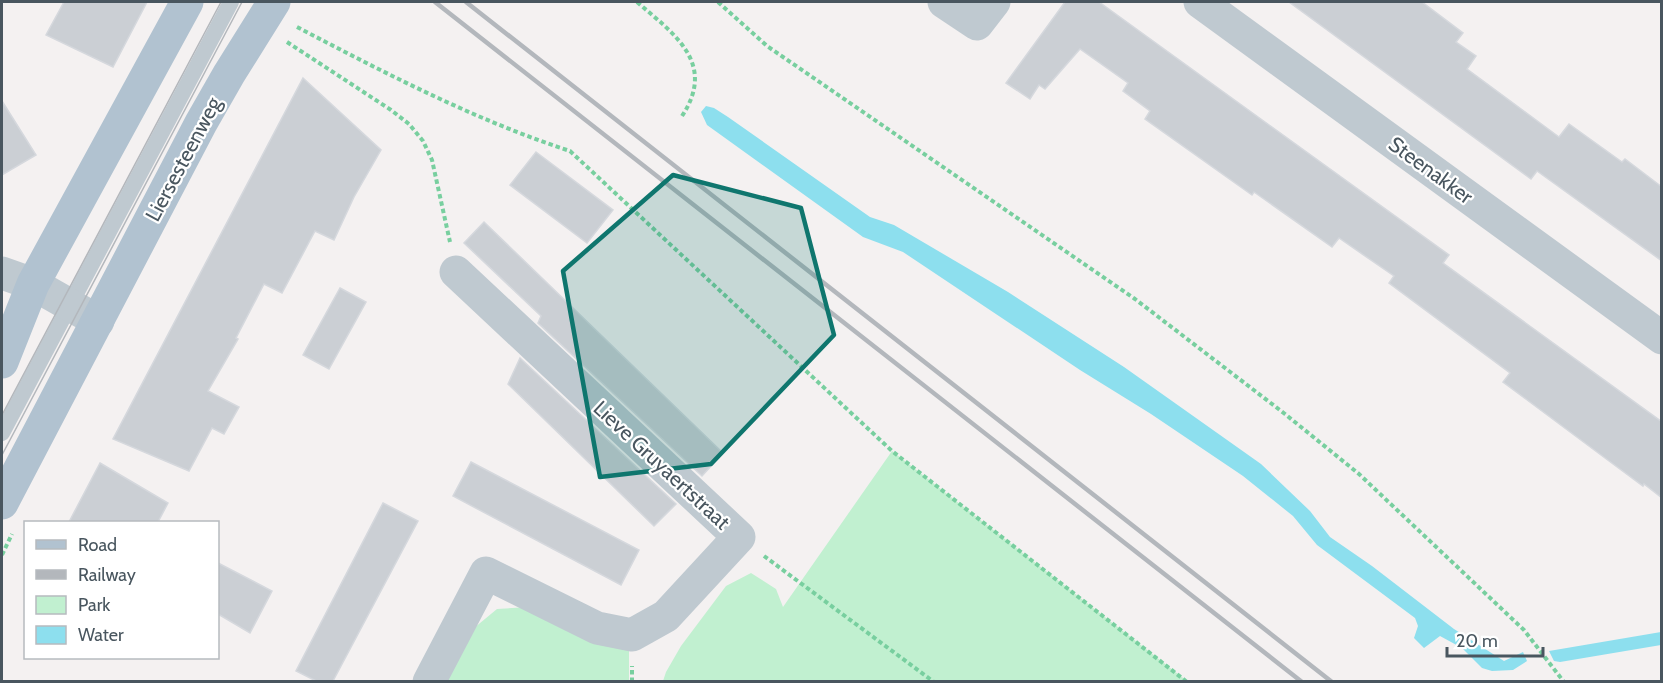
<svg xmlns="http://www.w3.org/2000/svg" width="1663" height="683" viewBox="0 0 1663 683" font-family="Cabin,sans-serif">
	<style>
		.green { fill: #c1f0d0 }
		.water { fill: #8ddfee }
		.building { fill: #cbcfd4; stroke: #d5d8dd; stroke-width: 1.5 }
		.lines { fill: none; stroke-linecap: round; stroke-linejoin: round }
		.path { stroke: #78cf9f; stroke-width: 4; stroke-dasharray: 4.5 3; stroke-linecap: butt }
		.service { stroke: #bfc9d0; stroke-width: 16 }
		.minor { stroke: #bfc9d0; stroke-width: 33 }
		.primary { stroke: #b1c2d0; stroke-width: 33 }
		.tram { stroke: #b3b7bc; stroke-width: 1.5 }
		.rail { stroke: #b3b7bc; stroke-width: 4.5 }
		.marked { fill: #0f766e; fill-opacity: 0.2; stroke: #0f766e; stroke-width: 4.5; stroke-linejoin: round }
		.labels { text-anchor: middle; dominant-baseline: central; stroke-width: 4.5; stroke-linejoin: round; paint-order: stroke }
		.street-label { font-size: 21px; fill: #49565f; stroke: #fff }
	</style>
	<rect width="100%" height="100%" fill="#f4f1f1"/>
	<path class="green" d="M892,451l295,230h-524l3,-9 15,-26 45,-60 25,-13 25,16 7,18z
		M528,607l101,39v35l-186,1 25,-49 29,-24z"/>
	<path class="water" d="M706,106l8,2 14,9 142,100 24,8 114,67 116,75 137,97 49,47 20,26 42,29 82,63 50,32 19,-9 4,9 -14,9 -21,1 -10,-3 -20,-20 -22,-12 -16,12 -10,-10 4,-12 -3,-8 -98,-73 -24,-29 -50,-40 -92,-62 -71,-44 -177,-118 -40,-15 -156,-112 -6,-13z
		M1661,632v13l-101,17 -6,-1 -5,-10z"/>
	<path class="building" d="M64,2h83l-34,65 -67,-32z
		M1065,2h34l350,253 -6,8 219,159v76l-18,-14 -1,2 -38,-28 -102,-76 7,-9 -121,-90 5,-7 -55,-38 -7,9 -78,-55 -2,3 -107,-76 5,-8 -27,-20 5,-8 -48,-34 -35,40 -6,-4 -9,14 -24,-16z
		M1289,2h133l41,31 -7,9 20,14 -9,13 92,68 10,-13 53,38 3,-3 37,28v74l-125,-90 -6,8z
		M303,78l78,72 -27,47 -20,43 -19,-9 -33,62 -18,-9 -28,54 2,1 -30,52 31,16 -15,27 -12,-6 -23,43 -76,-32z
		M2,101l34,54 -34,20z
		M536,152l77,58 -26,33 -77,-58z
		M484,222l239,231 -21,23 -164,-153 3,-7 -77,-73z
		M340,288l26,14 -37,67 -26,-14z
		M520,358l156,146 -22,22 -146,-142z
		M471,462l168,88 -18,35 -168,-89z
		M100,463l68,40 -10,19h-89z
		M383,503l35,18 -85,160h-17l-20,-10z
		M218,563l54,28 -22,42 -32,-19z"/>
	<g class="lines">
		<path class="path" d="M637,2c37,32 80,61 45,114
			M718,2l49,44 368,253 150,115 74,60 165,156 40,52
			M297,27c88,46 178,93 273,124l322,300 295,231
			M287,42l104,68 18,14 14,17 9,19 18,82
			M2,555l10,-21
			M764,556l170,126
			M632,682v-16"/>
		<path class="service" d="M2,433l229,-431"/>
		<path class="minor" d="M944,2l33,22 17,-22
			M1200,2l462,336
			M2,273l31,11 65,37
			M429,682l57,-109 111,55 35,7 34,-19 73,-79 -283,-265"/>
		<path class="primary" d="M2,362l31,-78 154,-282
			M2,503l199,-380 28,-49 45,-72"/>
		<path class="tram" d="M2,415l219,-413
			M2,455l240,-453"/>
		<path class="rail" d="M435,2l867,680
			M466,2l866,680"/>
	</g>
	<path class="marked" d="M673,175l128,33 33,127 -123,129 -111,13 -37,-206z"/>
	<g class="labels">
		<g class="street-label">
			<text transform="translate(183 159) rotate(-62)">Liersesteenweg</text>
			<text transform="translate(1431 170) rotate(36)">Steenakker</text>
			<text transform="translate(662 465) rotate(43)">Lieve Gruyaertstraat</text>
		</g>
	</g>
	<rect width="1663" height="683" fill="none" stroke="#49565f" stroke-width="6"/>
	<rect x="24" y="521" width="195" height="138" fill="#ffffff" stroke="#b6bbbf" stroke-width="1.5"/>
	<rect x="36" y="540" width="30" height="9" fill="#b1c2d0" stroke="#b6bbbf" stroke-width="1.5"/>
	<text x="78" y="551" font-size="18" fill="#49565f">Road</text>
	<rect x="36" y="570" width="30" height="9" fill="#b3b7bc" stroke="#b6bbbf" stroke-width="1.5"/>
	<text x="78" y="581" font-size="18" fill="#49565f">Railway</text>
	<rect x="36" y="596" width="30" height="18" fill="#c1f0d0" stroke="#b6bbbf" stroke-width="1.5"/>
	<text x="78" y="611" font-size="18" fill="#49565f">Park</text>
	<rect x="36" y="626" width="30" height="18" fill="#8ddfee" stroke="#b6bbbf" stroke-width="1.5"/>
	<text x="78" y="641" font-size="18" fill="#49565f">Water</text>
	<path d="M1447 647v9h96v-9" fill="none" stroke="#49565f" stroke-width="3"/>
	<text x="1456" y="647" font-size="18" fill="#49565f" stroke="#ffffff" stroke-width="4.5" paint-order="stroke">20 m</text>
</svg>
